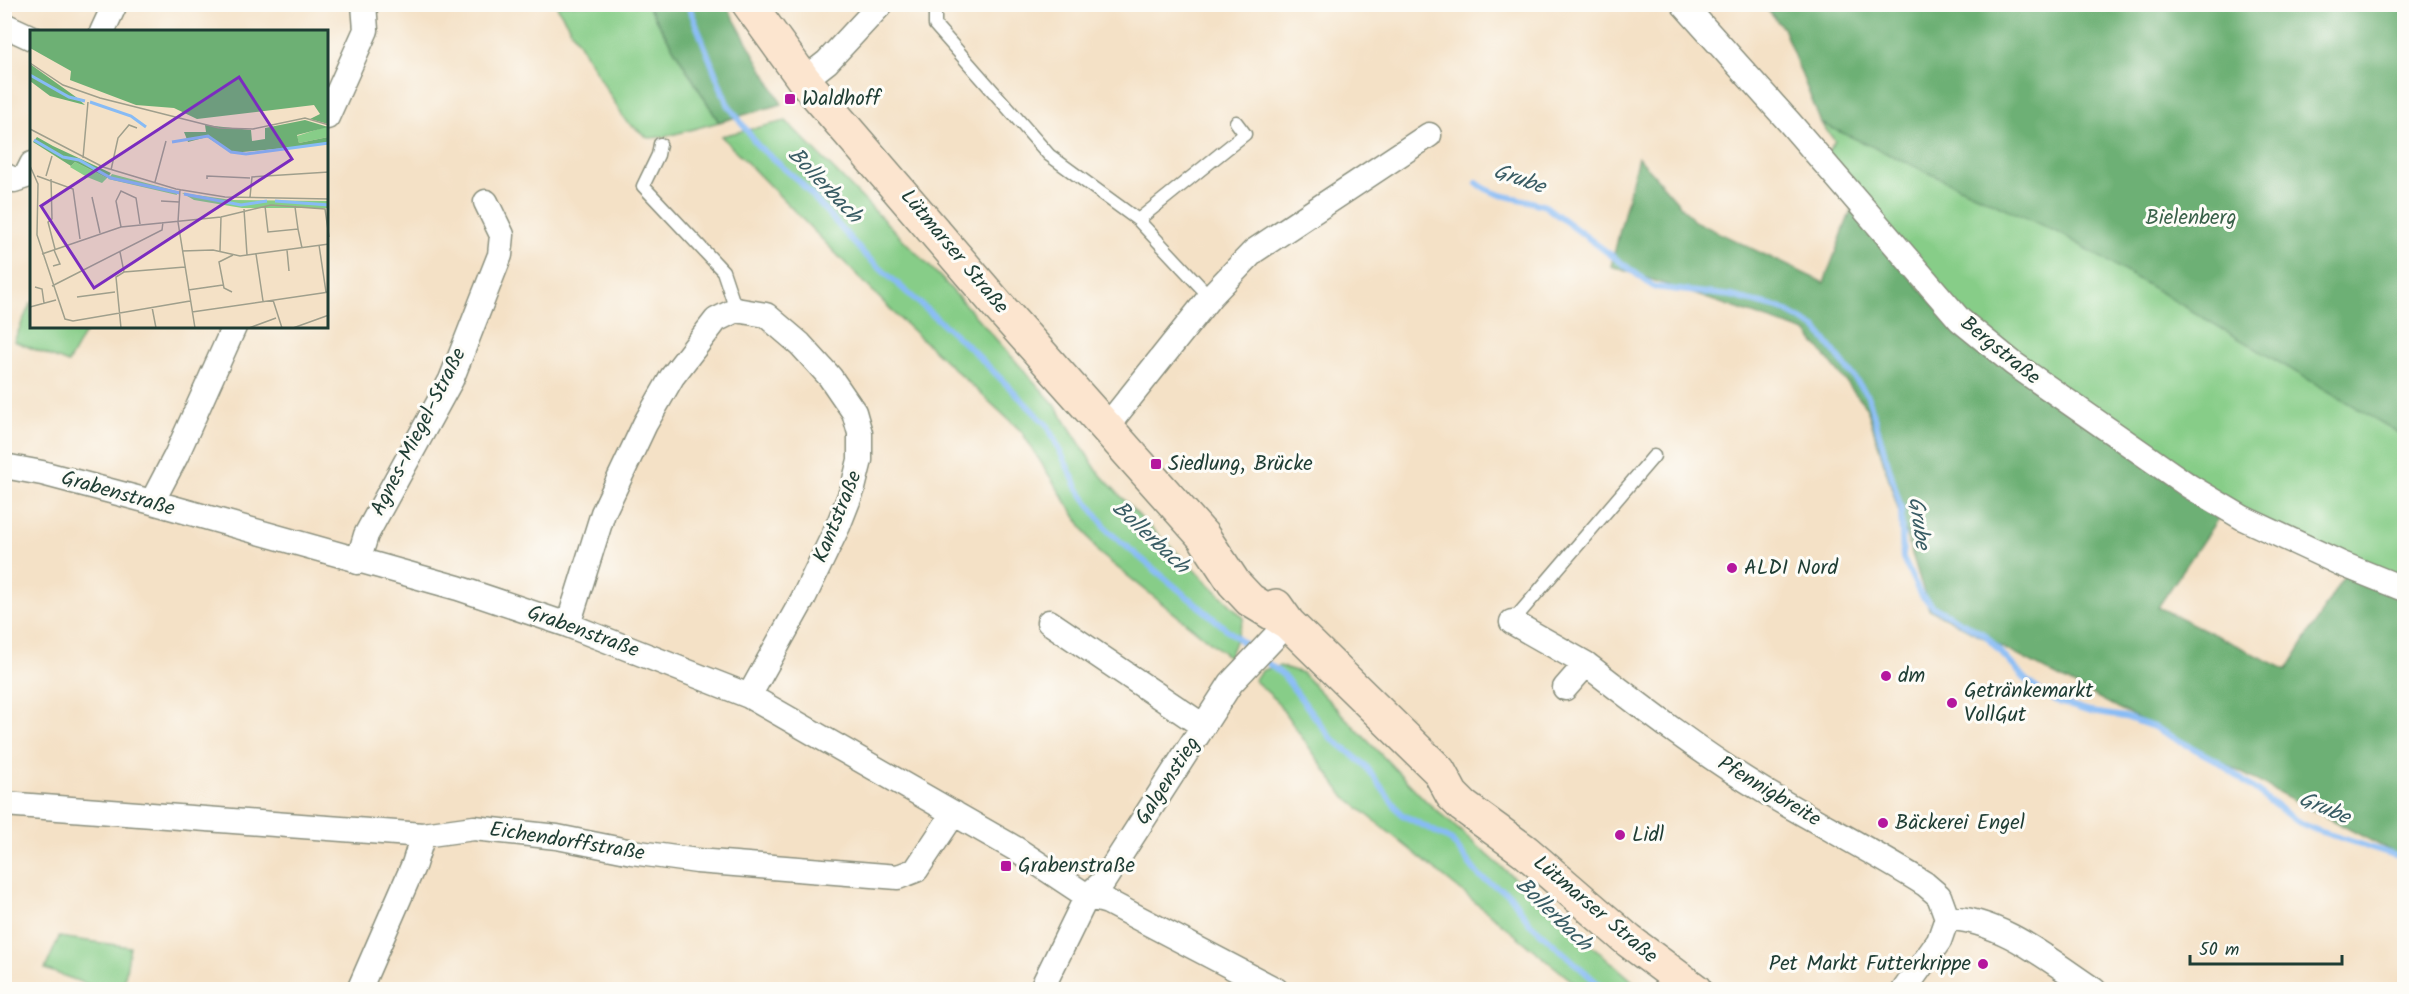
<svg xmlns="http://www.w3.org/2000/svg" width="2409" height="994" viewBox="0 0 2409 994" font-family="Kalam,sans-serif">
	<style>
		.green { fill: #87cd88; stroke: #53855e; stroke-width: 1.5 }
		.forest { fill: #6db074; stroke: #467654; stroke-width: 1.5 }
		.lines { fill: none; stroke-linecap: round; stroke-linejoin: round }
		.stream { stroke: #87bbf5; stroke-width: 6 }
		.service-casing { stroke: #8a8f7d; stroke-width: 15 }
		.minor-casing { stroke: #8a8f7d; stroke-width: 27 }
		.secondary-casing { stroke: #8a8f7d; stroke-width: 36 }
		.service { stroke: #fff; stroke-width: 12 }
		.minor { stroke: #fff; stroke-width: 24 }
		.secondary { stroke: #fce5cf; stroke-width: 33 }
		.poi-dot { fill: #b5179e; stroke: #fdfcf7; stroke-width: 2 }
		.labels { text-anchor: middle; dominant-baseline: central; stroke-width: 6; stroke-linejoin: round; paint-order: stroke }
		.poi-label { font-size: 21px; fill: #1f3d34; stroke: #fdfcf7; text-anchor: start }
		.park-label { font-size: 21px; fill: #396149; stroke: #fdfcf7 }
		.street-label { font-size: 21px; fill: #1f3d34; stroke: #fdfcf7 }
		.water-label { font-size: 22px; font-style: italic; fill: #395c64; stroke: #fdfcf7 }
		.inset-river { fill: none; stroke: #87bbf5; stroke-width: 3 }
		.inset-road { fill: none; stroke: #9f9f8c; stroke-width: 1.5 }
		.view { fill: #7b2cbf; fill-opacity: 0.15; stroke: #7b2cbf; stroke-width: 3 }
		.inset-edge { fill: none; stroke: #1f3d34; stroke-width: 3 }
	</style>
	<rect width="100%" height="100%" fill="#fdfcf7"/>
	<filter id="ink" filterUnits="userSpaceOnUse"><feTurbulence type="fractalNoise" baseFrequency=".0167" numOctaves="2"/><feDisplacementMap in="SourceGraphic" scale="12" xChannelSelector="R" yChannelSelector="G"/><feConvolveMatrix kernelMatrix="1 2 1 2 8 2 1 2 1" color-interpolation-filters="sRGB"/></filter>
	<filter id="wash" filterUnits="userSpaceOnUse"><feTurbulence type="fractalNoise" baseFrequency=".008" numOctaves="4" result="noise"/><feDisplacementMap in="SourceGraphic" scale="24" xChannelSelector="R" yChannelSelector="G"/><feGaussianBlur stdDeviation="1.35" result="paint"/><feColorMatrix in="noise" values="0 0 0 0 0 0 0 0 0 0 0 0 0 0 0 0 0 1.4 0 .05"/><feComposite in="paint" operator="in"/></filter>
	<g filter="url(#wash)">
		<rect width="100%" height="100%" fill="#f4e1c6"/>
		<path class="green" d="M556,5h91l72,117 -55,15 -16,1 -23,-18z
			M2404,5v578l-119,-45 -314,-214 -146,-168 10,-15 -14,-18 19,9 19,-28z
			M786,121l157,159 112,125 43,67 44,47 102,99 -15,39 -131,-105 -77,-121 -124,-115 -176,-180z
			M31,302l1,25h56l-20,36 -54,-22z
			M1280,666l22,7 125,129 215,187h-60l-239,-194 -68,-96 -21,-19 9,-10z
			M59,937l71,10 -7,42h-23l-55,-20z"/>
		<path class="forest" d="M647,5h79l56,99 -63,18z
			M1763,5h641v431l-341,-201 -242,-112 -38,-95z
			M1638,157l56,64 130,62 27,-73 101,115 269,189 -63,93 129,63 60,-99 57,23v264l-475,-249 -62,-201 -61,-76 -195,-66z"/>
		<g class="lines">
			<path class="stream" d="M688,4l39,99 31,43 42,36 64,72 107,95 77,77 30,63 31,43 144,119
				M1477,183c20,16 45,14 68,23l109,81 78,9 50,13 35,20 51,67 33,112 2,50 17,36 15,14 50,27 40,44 18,14 18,10 29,9 35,5 29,10 63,34 79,60 20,9 88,28
				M1261,658l23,18 46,61 35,28 36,49 50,26 29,37 29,17 20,28 76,68"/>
		</g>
	</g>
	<g filter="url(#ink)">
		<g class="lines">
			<g class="service-casing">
				<path id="service" d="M935,4v21l114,130 89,65
					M660,144l-2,11 -15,31 80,85 13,39
					M1210,297l-72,-77 107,-86 -9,-12
					M1512,622l142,-166"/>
			</g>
			<g class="minor-casing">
				<path id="minor" d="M1683,4l107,119 170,197 54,44 175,122 54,32 99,46 62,25
					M4,25l28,13
					M102,32l13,-28
					M804,80l23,-18 54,-58
					M327,117l39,-87 -2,-26
					M4,175l10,5 12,-4 6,-12
					M1104,425l12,-10 94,-118 44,-46 175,-116
					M4,466l38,7 110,29 306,86 110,37 181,71 267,153 71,47 21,6 168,88
					M152,502l24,-46 58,-129
					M358,562l8,-27 85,-155 49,-125 2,-20 -16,-33
					M1049,622l154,104
					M1512,622l74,42
					M568,625l35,-112 42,-89 27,-47 44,-57 20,-10 30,5 34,29 30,33 24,35 6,21v27l-7,28 -15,38 -35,73 -54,97
					M1565,688l21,-24c57,44 115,89 178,127 53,32 109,60 161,93l14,12 8,22
					M4,804l419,31 51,-7 83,9 75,15 65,9 201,16 18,-7 38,-57
					M359,990l55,-126 9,-29
					M1041,990l46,-94 16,-14 128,-199 57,-60
					M1904,990l35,-49 8,-23c54,1 103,43 147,72"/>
			</g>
			<g class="secondary-casing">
				<path id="secondary" d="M749,4l55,76 196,228 203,228 31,47 16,17 38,23
					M1276,606l12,17 151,148 13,24 11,11 62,45 104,90 66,49"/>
			</g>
			<use href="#service" class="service"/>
			<use href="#minor" class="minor"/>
			<use href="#secondary" class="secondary"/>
		</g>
	</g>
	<g class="poi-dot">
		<rect x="784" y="93" width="12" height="12" rx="3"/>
		<rect x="1150" y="458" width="12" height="12" rx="3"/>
		<circle cx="1732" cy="568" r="6"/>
		<circle cx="1886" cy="676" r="6"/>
		<circle cx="1952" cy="703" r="6"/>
		<circle cx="1883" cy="823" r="6"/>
		<circle cx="1620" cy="835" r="6"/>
		<rect x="1000" y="860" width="12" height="12" rx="3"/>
		<circle cx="1983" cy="964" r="6"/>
	</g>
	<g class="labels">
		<g class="poi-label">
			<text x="802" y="99">Waldhoff</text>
			<text x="1168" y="464">Siedlung, Brücke</text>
			<text x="1744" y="568">ALDI Nord</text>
			<text x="1898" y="676">dm</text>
			<text x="1964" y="691">Getränkemarkt<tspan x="1964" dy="24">VollGut</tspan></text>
			<text x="1895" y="823">Bäckerei Engel</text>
			<text x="1632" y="835">Lidl</text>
			<text x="1018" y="866">Grabenstraße</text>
			<text x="1971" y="964" text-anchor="end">Pet Markt Futterkrippe</text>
		</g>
		<g class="park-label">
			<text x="2191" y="218">Bielenberg</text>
		</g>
		<g class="street-label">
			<text transform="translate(954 252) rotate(50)">Lütmarser Straße</text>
			<text transform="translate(2000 351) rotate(39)">Bergstraße</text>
			<text transform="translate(419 432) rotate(-63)">Agnes-Miegel-Straße</text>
			<text transform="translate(118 494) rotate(16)">Grabenstraße</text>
			<text transform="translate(838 517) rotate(-68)">Kantstraße</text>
			<text transform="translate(583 632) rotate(20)">Grabenstraße</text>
			<text transform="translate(1168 781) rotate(-57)">Galgenstieg</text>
			<text transform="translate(1769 792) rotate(31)">Pfennigbreite</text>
			<text transform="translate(567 842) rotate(9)">Eichendorffstraße</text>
			<text transform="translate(1595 910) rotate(40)">Lütmarser Straße</text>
		</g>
		<g class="water-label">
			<text transform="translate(1519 180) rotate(19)">Grube</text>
			<text transform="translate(824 186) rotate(46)">Bollerbach</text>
			<text transform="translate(1918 523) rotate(82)">Grube</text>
			<text transform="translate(1150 538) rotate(43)">Bollerbach</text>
			<text transform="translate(2324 809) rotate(23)">Grube</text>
			<text transform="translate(1553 915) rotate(44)">Bollerbach</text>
		</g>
	</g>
	<g transform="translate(30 30)">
		<rect width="298" height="298" fill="#f4e1c6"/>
		<path d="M298,96v11l-29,6 -2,-7zM45,132l32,16 -5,5 -15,-6 -17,-10zM82,144l64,17 1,4 -69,-16zM152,163l50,7 96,1v7h-86l-48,-8z" fill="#87cd88"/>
		<path d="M0,0h298v94l-18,-5 10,-5 -6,-9 -117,14 -23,-11 -38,-3 -66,-25 1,-9 -41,-23zM0,34l46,33 9,8 -35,-9 -20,-15zM275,90l23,7 -31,8 2,8 29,-6v7l-96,9 -25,-16 -19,5 -4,-10h22l-1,-7 46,5 1,11 13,-2v-11zM7,107l16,9 58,27 -4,5 -32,-16 -4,4 -38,-24z" fill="#6db074"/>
		<path class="inset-river" d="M0,45l39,22 16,4M60,72l41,14 15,11M4,110l29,17 16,3 32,18 69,15M142,112l36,-6 23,16 15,2 83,-11M154,164l57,11 26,-4M245,171l54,4"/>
		<path class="inset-road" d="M0,33l33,22 37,13 119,30 34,1 52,-11 24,7M0,99l73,38 73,22 49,8 104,2M53,128l5,-56M0,136l8,18 -1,51 28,84 8,2 117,-20M81,140l7,-32 11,-13 8,3M7,146l36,13 7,50M16,146l6,-20M21,149l1,40 -4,3 7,27M177,149v-3l43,2M125,152l11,-41M150,159l-2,33 17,106M62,167l8,36M220,167l2,-20 77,-5M131,171l18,1M235,176l3,26 30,-3 4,19M265,177l3,22M214,179l3,46M91,197l-5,-26 5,-10 15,7 4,26M289,215l7,47M257,220l2,21M152,221l31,-1 27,6 89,-12M190,221l1,-34M90,222l4,20M12,224l79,-27 100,-10 50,-12 54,4 4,28M226,224l7,47M23,236l7,-2 -6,-14M22,256l110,-56 1,-8M5,257l7,2 2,14M158,260l35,-5M202,262l-8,-4 -5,-26 14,-7M47,267l38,-5M243,270l9,28M0,277l26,-7M122,277l4,21M162,282l137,-20M91,298l-5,-51 8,-5 61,-5M219,298l27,-10M263,298l36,-13"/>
		<path class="view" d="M209,47l53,82 -198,129 -53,-82z"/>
		<rect width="298" height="298" class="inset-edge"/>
	</g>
	<rect width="2409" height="994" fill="none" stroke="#fdfcf7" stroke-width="24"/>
	<path d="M2190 955v9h152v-9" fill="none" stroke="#1f3d34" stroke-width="3"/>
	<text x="2199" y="955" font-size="18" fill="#1f3d34" stroke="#fdfcf7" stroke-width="4.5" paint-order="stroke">50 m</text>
</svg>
